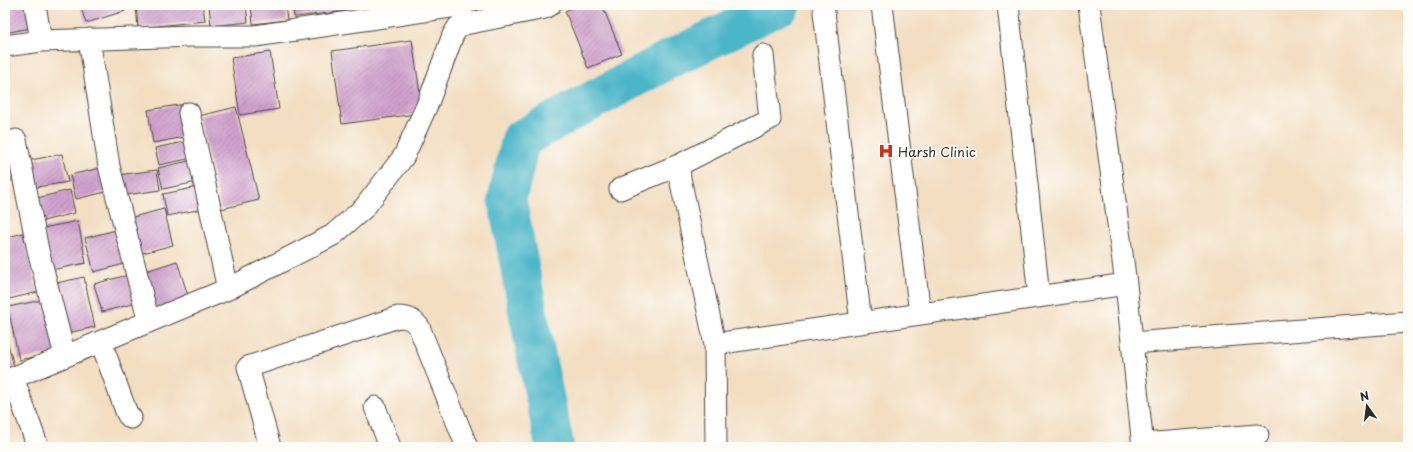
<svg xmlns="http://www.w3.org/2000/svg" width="1413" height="452" viewBox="0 0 1413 452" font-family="'Playpen Sans',sans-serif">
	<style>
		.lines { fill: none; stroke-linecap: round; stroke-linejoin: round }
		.river { stroke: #4bb6c8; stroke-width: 39 }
		.building { fill: url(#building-hatch) }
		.minor-casing { stroke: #494642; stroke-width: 23 }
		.minor { stroke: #fff; stroke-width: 21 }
		.labels { text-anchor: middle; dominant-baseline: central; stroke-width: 3; stroke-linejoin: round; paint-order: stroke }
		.poi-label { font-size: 13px; fill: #2b2b2b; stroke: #fdfcf7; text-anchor: start }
	</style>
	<defs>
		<pattern id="building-hatch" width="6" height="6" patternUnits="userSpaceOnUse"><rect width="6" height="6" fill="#d0a2ce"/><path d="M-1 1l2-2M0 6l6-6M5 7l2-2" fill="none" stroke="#a984a7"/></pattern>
	</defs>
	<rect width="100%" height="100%" fill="#fdfcf7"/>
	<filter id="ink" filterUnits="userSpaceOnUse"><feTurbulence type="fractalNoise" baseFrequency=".025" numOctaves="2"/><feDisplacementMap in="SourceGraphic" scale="8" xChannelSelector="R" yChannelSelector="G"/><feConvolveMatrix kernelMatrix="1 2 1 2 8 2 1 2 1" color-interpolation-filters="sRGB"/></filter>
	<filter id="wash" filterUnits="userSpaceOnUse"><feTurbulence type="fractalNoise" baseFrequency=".012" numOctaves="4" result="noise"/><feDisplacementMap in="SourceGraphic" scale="16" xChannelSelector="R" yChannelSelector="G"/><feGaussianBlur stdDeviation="0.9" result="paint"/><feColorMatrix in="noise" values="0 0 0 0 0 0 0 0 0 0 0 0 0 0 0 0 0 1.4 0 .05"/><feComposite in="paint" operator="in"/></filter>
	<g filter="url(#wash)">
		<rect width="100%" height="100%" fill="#f3dec2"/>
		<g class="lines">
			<path class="river" d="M555,447l-18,-87 -30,-161 14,-60 145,-78 115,-56"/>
		</g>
		<g id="blocks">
			<path class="building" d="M5,5h26l4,22 -30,6z
				M80,5h44l1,6 -39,12z
				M136,5h67l2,16 -67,7z
				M209,5h37l2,17 -37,4z
				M251,5h34l2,15 -34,4z
				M292,5h55v6l-53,6z
				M477,5h47l-46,7z
				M580,5h22l20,49 -34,14 -23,-57z
				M412,40l11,73 -81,11 -10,-73z
				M270,52l9,57 -39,6 -9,-57z
				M185,104l5,32 -37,7 -5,-33z
				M236,107l23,93 -38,9 -22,-93z
				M10,139l9,39 -14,4v-42z
				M189,141l3,17 -33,7 -4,-17z
				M62,154l6,28 -37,6 -5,-27z
				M193,160l4,22 -34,7 -5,-21z
				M105,167l5,24 -34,8 -6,-24z
				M157,170l3,20 -40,6 -2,-21z
				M198,187l4,22 -35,7 -4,-22z
				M70,190l5,23 -36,9 -6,-23z
				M164,209l9,36 -34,9 -10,-36z
				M78,221l8,42 -35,7 -8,-42z
				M116,230l8,34 -30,8 -9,-34z
				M23,233l15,59 -33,8v-62z
				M177,261l13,41 -34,11 -13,-41z
				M128,275l8,28 -34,9 -8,-28z
				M84,277l11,50 -32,7 -11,-50z
				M47,299l11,53 -39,8 -11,-53z
				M5,332l9,35 -9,2z"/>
		</g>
	</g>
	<g filter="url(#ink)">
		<use href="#blocks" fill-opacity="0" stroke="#494642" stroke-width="1"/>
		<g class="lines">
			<g class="minor-casing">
				<path id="minor" d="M35,5l6,36
					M882,5l38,309
					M1008,5l31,292
					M1089,5l37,279 17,163
					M824,12l37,311
					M89,39l20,127 40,156
					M5,46l36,-5 152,-5h62l209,-31
					M189,113l39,176
					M16,140l22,110 27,106
					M620,189l59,-24
					M101,342l25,69 2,4 3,3
					M1132,343l276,-21
					M715,344l411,-60
					M13,378l25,69
					M5,381l223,-92 105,-54 31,-27 40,-52 24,-53 25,-68 5,-8 7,-3 80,-16 5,-3
					M375,407l15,40
					M1143,444l115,-9
					M270,447l-22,-80 150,-50c10,0 14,2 21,10l48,120
					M716,447l-1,-103 -35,-166 -1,-13 91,-46 -7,-64"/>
			</g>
			<use href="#minor" class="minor"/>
		</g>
	</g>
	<defs>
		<g id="hospital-bare" transform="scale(1.2)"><path d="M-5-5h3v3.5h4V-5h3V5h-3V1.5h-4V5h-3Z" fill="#c8321e" stroke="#fdfcf7" stroke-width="2.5" paint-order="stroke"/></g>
	</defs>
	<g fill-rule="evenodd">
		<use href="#hospital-bare" x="886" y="151"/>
	</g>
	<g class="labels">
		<g class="poi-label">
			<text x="898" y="151">Harsh Clinic</text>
		</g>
	</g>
	<rect width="1413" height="452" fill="none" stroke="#fdfcf7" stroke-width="20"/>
	<g transform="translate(1367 406) rotate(346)" stroke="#fdfcf7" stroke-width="3" paint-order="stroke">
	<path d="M0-3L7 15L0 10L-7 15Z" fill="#2b2b2b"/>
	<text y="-6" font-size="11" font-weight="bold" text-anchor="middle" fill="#2b2b2b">N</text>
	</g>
</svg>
